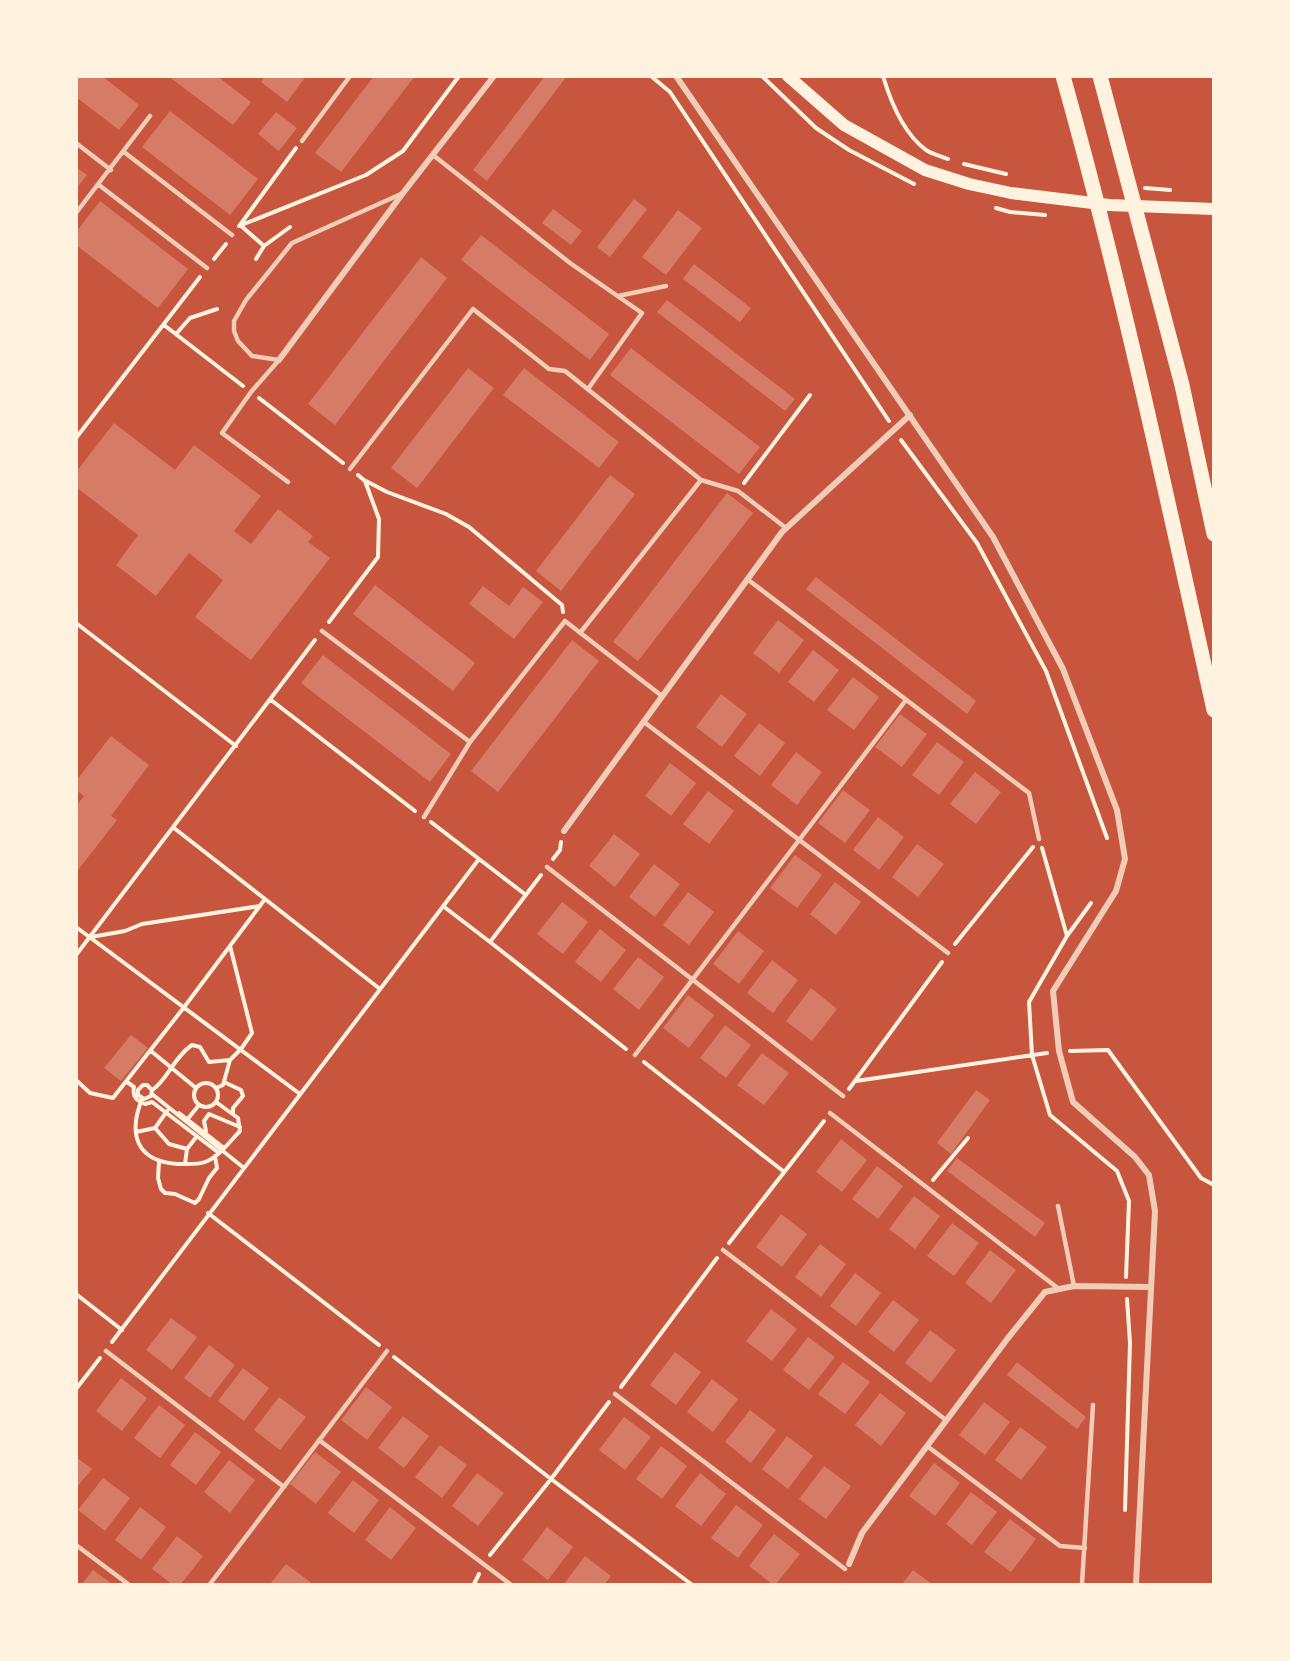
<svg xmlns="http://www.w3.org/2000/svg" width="1290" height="1661" viewBox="0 0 1290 1661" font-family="Karla,sans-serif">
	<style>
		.building { fill: #d67c66 }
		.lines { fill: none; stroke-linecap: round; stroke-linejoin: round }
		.path { stroke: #fff3e0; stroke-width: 4 }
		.service { stroke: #f1ccb7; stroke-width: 4.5 }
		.minor { stroke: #f1ccb7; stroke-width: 6 }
		.secondary { stroke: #fff3e0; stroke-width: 12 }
		.primary { stroke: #fff3e0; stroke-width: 15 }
	</style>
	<rect width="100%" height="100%" fill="#c8553d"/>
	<path class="building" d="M76,76h26l37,29 -20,25 -43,-33z
		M168,76h49l34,26 -18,23z
		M265,76h41l-19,26 -26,-20z
		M374,76h41l-74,96 -26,-19z
		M545,76h22l-80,105 -14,-11z
		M170,111l88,68 -28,36 -88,-68z
		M276,112l21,16 -18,23 -21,-17z
		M76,167l11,8 -11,14z
		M634,199l13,10 -37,48 -13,-10z
		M100,201l88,68 -30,39 -82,-63v-13z
		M553,209l29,22 -11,14 -29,-22z
		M678,210l24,18 -36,47 -24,-18z
		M481,235l128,99 -19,26 -129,-100z
		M421,257l26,21 -112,147 -27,-21z
		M694,264l57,44 -11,14 -57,-43z
		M667,300l128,99 -10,12 -128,-99z
		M631,348l129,99 -21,27 -129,-99z
		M468,368l26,20 -77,100 -26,-20z
		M524,368l95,74 -20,26 -96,-73z
		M114,423l61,47 19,-25 67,51 -27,35 17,13 27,-35 35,27 -5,6 22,16 -79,102 -56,-43 28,-37 -34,-27 -33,43 -40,-31 22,-30 -62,-48v-15z
		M610,475l25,19 -74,97 -25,-20z
		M727,493l26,20 -115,148 -25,-19z
		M816,577l160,124 -9,13 -161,-125z
		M375,585l100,78 -22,28 -100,-77z
		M483,586l26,20 14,-19 20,15 -29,37 -45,-35z
		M778,620l26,20 -25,33 -26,-20z
		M572,640l27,21 -101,131 -27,-21z
		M813,650l26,20 -25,32 -26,-20z
		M323,655l128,99 -21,28 -129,-99z
		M853,677l26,20 -25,33 -27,-20z
		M721,694l26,20 -25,33 -26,-20z
		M900,714l27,20 -25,33 -27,-20z
		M759,723l26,20 -25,33 -26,-20z
		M111,736l38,29 -38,51 6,4 -39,50 -2,-2v-62l8,-10 -8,-6v-9z
		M937,742l27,20 -25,33 -27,-20z
		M796,752l26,20 -25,33 -26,-20z
		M670,763l26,20 -25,33 -26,-20z
		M975,772l26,20 -25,32 -26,-20z
		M843,790l27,20 -25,33 -27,-20z
		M708,791l26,20 -25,33 -26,-20z
		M878,817l26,20 -25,33 -26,-20z
		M614,834l26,20 -25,33 -26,-21z
		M917,844l27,20 -26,33 -26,-20z
		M795,855l27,20 -25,33 -27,-20z
		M654,864l26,20 -25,33 -26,-20z
		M835,882l26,20 -25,33 -26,-21z
		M688,892l26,20 -25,33 -26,-20z
		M562,902l26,20 -25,32 -26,-20z
		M600,929l26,21 -25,32 -26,-20z
		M738,931l26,20 -25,33 -26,-20z
		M638,957l26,20 -25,33 -26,-21z
		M772,960l26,20 -25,33 -26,-20z
		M811,988l26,21 -25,32 -26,-20z
		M688,995l26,20 -25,33 -26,-20z
		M725,1025l26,20 -25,33 -26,-20z
		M131,1035l17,13 -27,33 -17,-13z
		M762,1053l27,20 -25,32 -27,-20z
		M976,1090l14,10 -39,54 -14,-11z
		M841,1139l26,21 -25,32 -26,-20z
		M957,1158l88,65 -10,14 -88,-66z
		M877,1166l26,20 -25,33 -26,-20z
		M914,1196l26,20 -25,33 -26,-20z
		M781,1214l26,20 -25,33 -26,-20z
		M952,1223l27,20 -25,33 -27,-20z
		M820,1244l26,20 -25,33 -26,-20z
		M990,1250l26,20 -25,33 -26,-20z
		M855,1273l26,20 -25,33 -26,-20z
		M893,1300l26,20 -25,32 -26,-20z
		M771,1309l26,20 -25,32 -26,-20z
		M171,1318l26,19 -25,33 -26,-20z
		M930,1330l26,20 -25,33 -26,-20z
		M808,1337l27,20 -26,33 -26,-20z
		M209,1345l26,20 -25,33 -26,-20z
		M675,1352l26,20 -25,33 -26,-20z
		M843,1362l27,20 -25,32 -27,-20z
		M1017,1362l69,55 -9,12 -70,-54z
		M243,1368l26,20 -25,33 -26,-20z
		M121,1378l26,20 -25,33 -26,-20z
		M712,1379l26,20 -25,33 -26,-20z
		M366,1387l26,20 -25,33 -26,-20z
		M880,1393l26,20 -25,33 -26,-21z
		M279,1397l27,20 -26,33 -26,-20z
		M984,1402l26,20 -25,33 -26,-20z
		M159,1405l26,20 -25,33 -26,-20z
		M750,1410l26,20 -25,33 -26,-21z
		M403,1416l26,20 -25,32 -26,-20z
		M624,1417l27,20 -26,33 -26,-20z
		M1020,1427l27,20 -26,33 -26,-20z
		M195,1432l26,20 -25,33 -26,-20z
		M787,1436l26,20 -25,33 -26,-20z
		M440,1445l27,20 -25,33 -27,-21z
		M661,1446l26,20 -25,33 -26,-20z
		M315,1452l26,20 -25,32 -26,-20z
		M76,1457l16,12 -16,19z
		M229,1460l26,20 -25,33 -26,-21z
		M934,1463l26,20 -25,33 -26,-20z
		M824,1466l27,20 -25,33 -27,-20z
		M477,1473l27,20 -26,33 -26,-20z
		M700,1473l26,21 -25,32 -26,-20z
		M103,1478l27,20 -25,33 -27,-21z
		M353,1480l26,20 -25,33 -26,-20z
		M971,1492l26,20 -25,33 -26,-21z
		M736,1505l27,20 -25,33 -27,-20z
		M140,1507l26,20 -25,33 -26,-20z
		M390,1507l26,21 -25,32 -26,-20z
		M1010,1519l26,20 -25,33 -27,-20z
		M547,1527l26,20 -25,33 -26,-20z
		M774,1534l26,20 -24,30h-4l-23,-18z
		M177,1536l26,20 -22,28h-9l-20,-15z
		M585,1556l26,20 -6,8h-41z
		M286,1564l27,20h-43z
		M93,1570l19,14h-30z
		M913,1570l19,14h-30z"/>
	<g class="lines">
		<path class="path" d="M651,76l19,16 219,329
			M762,76l54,52 33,22 65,34
			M883,76c8,27 20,57 43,74 6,4 15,6 22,9
			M964,164l42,10
			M1145,188l25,2
			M996,208l14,4 35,3
			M239,226l127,-51 37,-24 56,-75
			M264,246l26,-19
			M214,259l12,-15
			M256,259l8,-13 -24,-21 56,-77
			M164,325l79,61
			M176,334l14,-16 27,-9
			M259,398l84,65
			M76,438l124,-161
			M901,440l76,103 69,128 61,167
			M366,481l21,11 59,22 23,13 93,78 1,7
			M744,483l66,-88
			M329,622l49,-65 1,-38 -14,-38 -7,-6
			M76,623l160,123
			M271,700l144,111
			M1042,848l25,88 -38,66 3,53 18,60 67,56 12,30 -3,76
			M479,859l47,36
			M553,859l7,-9 1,-8
			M265,899l115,90
			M443,906l47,36 51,-67
			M76,927l224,167
			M1067,936l24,-33
			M91,937l34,-6 17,-7 118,-18
			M490,942l136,107
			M955,944l78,-97
			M76,955l239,-315
			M151,1051l45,37
			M1070,1051l38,-1 93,128 13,7
			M644,1062l139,109
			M76,1080l14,13 23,5 72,-92 80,-107 -91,-71
			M856,1081l191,-28
			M127,1082l7,5c-2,10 3,14 11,17l7,-2 67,51
			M224,1082l17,8 2,6 -10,12v6
			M194 1095a12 12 0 1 1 24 0a12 12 0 1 1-24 0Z
			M216,1088l7,-3 7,-25 11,-11 11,-16 -22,-87
			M849,1089l93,-127
			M152,1090l-5,-5h-4l-5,5v5l6,4 7,-3 1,-6c15,-9 21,-32 40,-45l8,2 9,15 21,-2
			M152,1094l92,74
			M142,1099c-14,35 -6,62 35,65 9,0 20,1 28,-2 14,-5 25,-21 35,-31l-2,-13 -22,-16
			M179,1113l45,35
			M186,1121l13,-16
			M155,1128l14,16 18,5
			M136,1132l19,-4 12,-17
			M205,1133l1,-2 -2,-10 5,-7 31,13
			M159,1162l-1,16 3,11 4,4 10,1 20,9 4,-4 10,-21 8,-10 -2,-12
			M185,1164l2,-15 10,-13
			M933,1180l35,-42
			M208,1213l171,132
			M729,1243l95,-122
			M76,1294l46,36
			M112,1342l367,-483 -48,-37
			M394,1357l157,122 140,105
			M621,1387l96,-129
			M76,1389l24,-31
			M1125,1510l5,-167 -3,-44
			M490,1555l61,-76 58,-77
			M474,1584l5,-10"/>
		<path class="service" d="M302,141l48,-65
			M76,143l35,27
			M124,152l108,83
			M433,155l137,108 72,50 -54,76
			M99,185l108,83
			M76,213l74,-97
			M618,296l48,-10
			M279,360l-27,-4 -14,-15 -4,-10v-10l12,-21 46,-57 109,-49
			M279,360l-28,32 -29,41 66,49
			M350,469l123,-160 76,60 16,2 136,109 -121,153
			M701,480l37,11 48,37
			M747,579l282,214 10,46
			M322,631l148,111
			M644,722l304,231
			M424,817l46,-75 95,-121 97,75
			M547,867l296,229
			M635,1055l271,-355
			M830,1113l229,176
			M1058,1206l16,80
			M723,1250l223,170
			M106,1351l178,136
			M615,1394l230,175
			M319,1440l191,144
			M927,1446l133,100 25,2
			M76,1545l52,39
			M210,1584l177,-233
			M1082,1584l11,-179"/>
		<path class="minor" d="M676,76l317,461 70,132 54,141 8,49 -9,32 -63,100 6,60 14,51 62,55 14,18 6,36 -19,373
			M279,360l124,-167 91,-117
			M564,831l218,-299 128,-117
			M849,1564l13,-31 146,-195 37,-46 29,-6 77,1"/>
		<path class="secondary" d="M788,76l56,49 81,45 44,14 42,9 98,12 105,4"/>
		<path class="primary" d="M1063,76c59,210 104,422 151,634
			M1100,76l82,309 32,149"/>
	</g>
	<rect width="1290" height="1661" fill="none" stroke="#fff3e0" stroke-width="156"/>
</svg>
